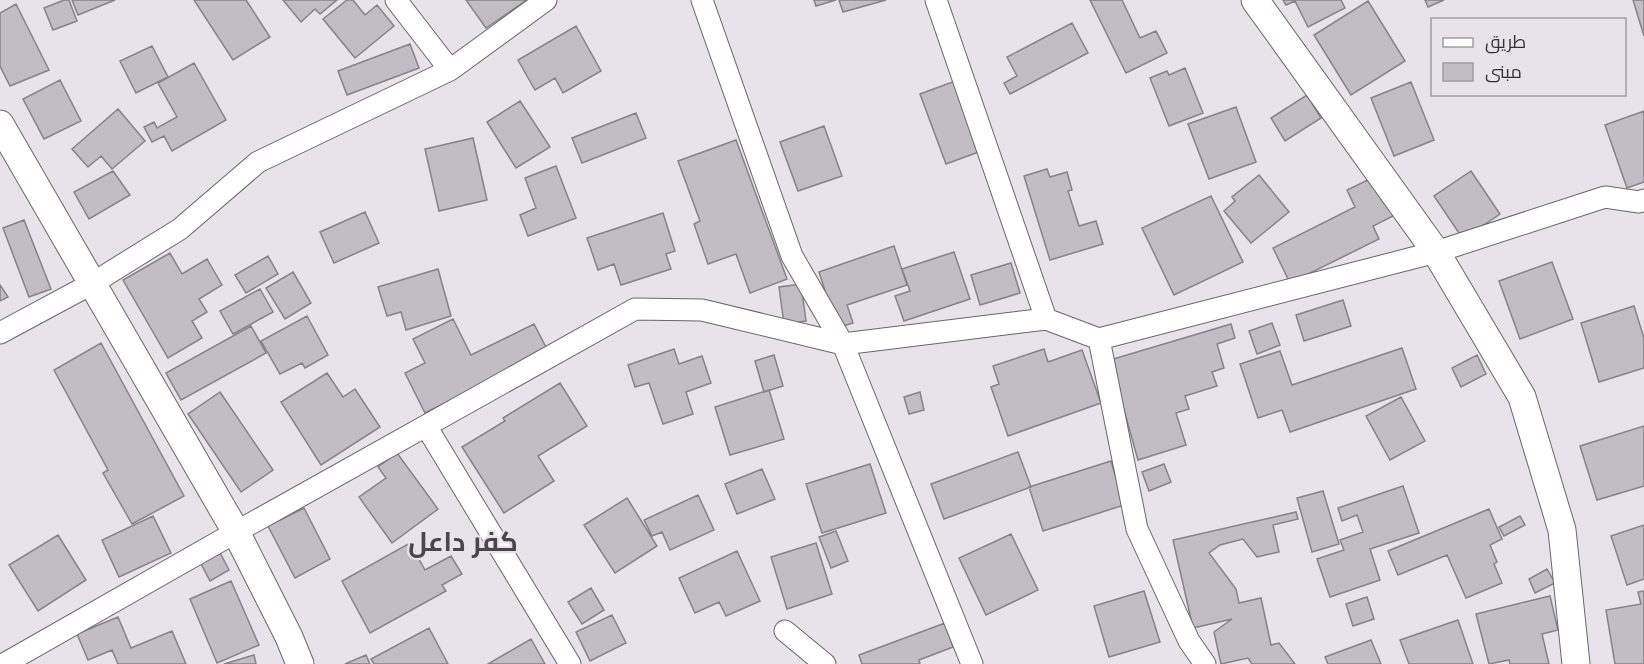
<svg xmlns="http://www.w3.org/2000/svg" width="1644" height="664" viewBox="0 0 1644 664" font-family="'Space Grotesk',Cairo,sans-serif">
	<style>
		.building { fill: #c2bdc4; stroke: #868289; stroke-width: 1.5 }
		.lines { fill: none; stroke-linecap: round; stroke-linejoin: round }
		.minor-casing { stroke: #6a656c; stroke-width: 23 }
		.tertiary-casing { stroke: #6a656c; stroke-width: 29 }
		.minor { stroke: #fff; stroke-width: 21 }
		.tertiary { stroke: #fff; stroke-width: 27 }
		.labels { text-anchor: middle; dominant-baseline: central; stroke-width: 4.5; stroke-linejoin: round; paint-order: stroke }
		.district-label { font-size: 27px; font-weight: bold; fill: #4b464c; stroke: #e8e3eb }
	</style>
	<rect width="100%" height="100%" fill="#e8e3eb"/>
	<path class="building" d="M64,0h5l8,21 -24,9 -9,-22z
		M72,0h43l-37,15z
		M194,0h52l24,37 -37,23z
		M283,0h54l-17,14 -5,-5 -14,13z
		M347,0h6l12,15 12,-10 17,21 -39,32 -32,-39z
		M466,0h61l-41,28z
		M814,0h22l-20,6z
		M839,0h47l-43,12z
		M1090,0h32l18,38 16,-7 11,22 -41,20z
		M1283,0h58l4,8 -37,19 -13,-26 -9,4z
		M1425,0h19l-16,7z
		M1633,0h11v36z
		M1368,1l37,60 -54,34 -37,-60z
		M16,4l33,66 -39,16 -10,-20v-53z
		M1072,23l16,30 -78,41 -6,-11 13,-7 -10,-19z
		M576,26l25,45 -38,22 -8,-15 -20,12 -17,-30z
		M410,44l9,24 -72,27 -9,-24z
		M152,46l16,31 -32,16 -16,-32z
		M194,63l32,57 -54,31 -8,-15 -12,6 -8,-15 10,-5 3,6 20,-11 -19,-34z
		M1185,68l18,45 -34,13 -19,-48 17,-7 2,4z
		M60,80l21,41 -37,18 -21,-40z
		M958,80l26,70 -38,14 -26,-70z
		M1411,82l23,58 -40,16 -23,-58z
		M1307,95l14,23 -36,23 -14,-23z
		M520,101l30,46 -34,21 -29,-46z
		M1236,107l20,55 -47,17 -21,-55z
		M118,109l27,32 -33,28 -11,-13 -13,11 -16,-18z
		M1644,111v71l-17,6 -22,-63z
		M636,113l10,25 -64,25 -10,-25z
		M824,126l18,50 -44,15 -18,-49z
		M473,138l14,62 -48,11 -14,-62z
		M736,140l51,139 -37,14 -14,-39 -28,10 -14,-40 6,-3 -22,-60z
		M556,166l20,52 -48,18 -8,-21 16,-7 -11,-30z
		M1047,169l3,8 17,-5 5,18 -4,1 11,35 17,-5 7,23 -53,16 -26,-84z
		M113,171l17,24 -41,24 -15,-27z
		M1471,171l29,43 -37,25 -29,-43z
		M1259,175l30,37 -38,31 -27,-32 11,-10 -3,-4z
		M1378,175l19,39 -24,12 6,13 -89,44 -17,-35 82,-41 -8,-17z
		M1211,196l32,66 -69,33 -32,-67z
		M365,212l14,31 -45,20 -14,-31z
		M663,213l12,38 -9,3 5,15 -50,16 -7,-21 -16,6 -11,-32z
		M24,220l27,69 -22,8 -26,-69z
		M894,246l13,39 -60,20 6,18 -16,5 -18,-56z
		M954,252l16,47 -66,22 -9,-25 15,-5 -8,-22z
		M170,253l12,21 25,-15 15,26 -23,14 8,13 -15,9 10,17 -34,20 -45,-78z
		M268,256l10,18 -32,19 -11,-18z
		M1552,262l21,57 -53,20 -21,-58z
		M1011,263l9,30 -40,12 -9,-30z
		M438,269l13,47 -45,14 -5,-18 -14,4 -9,-29z
		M293,272l18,31 -26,16 -19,-31z
		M801,284l5,37 -22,3 -5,-37z
		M0,285l8,12 -8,4z
		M260,289l13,23 -40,22 -13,-23z
		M1343,300l8,26 -47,15 -8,-26z
		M1634,306l10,32v30l-45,14 -18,-59z
		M307,316l21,39 -23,13 -3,-5 -22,11 -19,-33z
		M453,319l18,36 63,-31 14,27 -123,62 -20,-40 20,-10 -12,-24z
		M1272,323l8,22 -23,9 -8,-23z
		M1231,324l4,14 -18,6 7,24 -12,4 5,14 -32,10 4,13 -13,4 10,32 -48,15 -28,-100z
		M251,326l15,27 -85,47 -15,-27z
		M101,343l83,153 -52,28 -29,-51 5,-3 -54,-100z
		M1402,348l14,41 -126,43 -8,-22 -24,8 -18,-54 40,-13 12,34z
		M674,349l5,15 23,-8 9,27 -25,9 7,22 -30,10 -14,-41 -14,4 -7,-22z
		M1044,349l4,13 34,-12 19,53 -93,33 -17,-49 8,-3 -6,-18z
		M774,355l9,31 -19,6 -9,-31z
		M1477,355l9,19 -25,13 -9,-19z
		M327,373l16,24 12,-8 25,38 -59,38 -40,-63z
		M560,383l27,43 -49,30 16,25 -50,32 -42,-66 43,-26 -2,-3z
		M769,390l15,49 -54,16 -15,-48z
		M220,392l53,78 -32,22 -53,-78z
		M920,392l4,18 -15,4 -5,-17z
		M1401,397l24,44 -35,19 -24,-44z
		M1644,426v60l-47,14 -17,-54z
		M1018,452l13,35 -87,32 -13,-35z
		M397,453l41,56 -46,34 -33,-46 27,-19 -8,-11z
		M1111,461l13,44 -81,26 -14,-44z
		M870,464l16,49 -64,20 -16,-49z
		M1164,464l7,18 -22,9 -7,-19z
		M762,469l13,30 -38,15 -12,-30z
		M1403,486l16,47 -49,16 10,31 -50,17 -13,-38 27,-9 -4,-10 23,-8 -6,-17 -15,6 -4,-13z
		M1323,491l16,53 -27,8 -15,-54z
		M698,495l16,35 -44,20 -8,-18 -10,4 -8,-16z
		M627,498l30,48 -42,27 -31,-48z
		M304,508l26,51 -35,19 -27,-52z
		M1489,509l13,30 -12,6 7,17 -3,2 8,19 -36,15 -19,-43 -49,20 -10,-24z
		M1296,512l2,7 -25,6 6,27 -22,5 -14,-18 -23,6 -11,8 27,36 3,14 22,-5 10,47 8,-2 16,21h-43l-4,-6 -27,6 -7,-32 18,-13 -39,9 -20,-88z
		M153,516l18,37 -52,24 -17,-37z
		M1520,516l5,9 -21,11 -5,-9z
		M1644,525v54l-17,6 -16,-49z
		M836,531l12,30 -17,7 -12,-31z
		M1011,534l27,56 -52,25 -27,-57z
		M58,535l28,45 -48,31 -29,-46z
		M410,543l15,27 26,-14 11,18 -20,11 4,6 -76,42 -28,-52z
		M816,543l16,51 -45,15 -16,-52z
		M218,549l11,21 -19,11 -11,-21z
		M737,551l23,50 -34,15 -7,-14 -24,11 -16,-35z
		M1547,569l8,14 -20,10 -6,-14z
		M231,581l28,64 -42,18 -27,-64z
		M591,588l13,22 -22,14 -14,-22z
		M1144,591l16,51 -51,15 -15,-51z
		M1644,591v73h-29l-9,-54 35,-6 -3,-12z
		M1550,596l8,34 -16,4 7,30h-39l-1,-4 -20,4 -13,-50z
		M1367,597l7,22 -21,7 -7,-22z
		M612,615l14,28 -36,18 -14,-29z
		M118,617l13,31 41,-17 14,33h-68l-6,-14 -24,10 -11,-26z
		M1458,620l15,44h-64l-9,-24z
		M945,623l8,24 -34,13 1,4h-58l-3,-9z
		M429,628l19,36h-74l-3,-5z
		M531,639l14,25h-57z
		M1371,640l10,24h-53l-3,-7z
		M254,655l2,9h-32z
		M366,655l4,9h-25z"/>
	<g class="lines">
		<g class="minor-casing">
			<path id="minor" d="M396,0l54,70
				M702,0l90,256 51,88 129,320
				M936,0l110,319 53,20 337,-87 169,-55 34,5 5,-2
				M0,333l93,-50 87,-54 78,-67 192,-92 96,-70
				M1099,339l38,190 52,112 16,23
				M426,426l144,238
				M785,631l40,33
				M4,664l232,-132 399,-223 67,1 141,34 203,-25"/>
		</g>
		<g class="tertiary-casing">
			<path id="tertiary" d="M1255,0l181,252 86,145 40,133 14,134
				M0,124l236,408 53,105 11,27"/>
		</g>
		<use href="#minor" class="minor"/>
		<use href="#tertiary" class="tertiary"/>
	</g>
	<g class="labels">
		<g class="district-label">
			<text x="463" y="541">كفر داعل</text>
		</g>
	</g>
	<rect x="1431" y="18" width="195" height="78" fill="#e8e3eb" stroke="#a09ca2" stroke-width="1.5"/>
	<rect x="1443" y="38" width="30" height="9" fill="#ffffff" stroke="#a09ca2" stroke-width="1.5"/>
	<text x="1485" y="48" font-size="18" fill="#353235">طريق</text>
	<rect x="1443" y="63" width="30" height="18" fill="#c2bdc4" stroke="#a09ca2" stroke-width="1.5"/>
	<text x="1485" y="78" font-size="18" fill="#353235">مبنى</text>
</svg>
